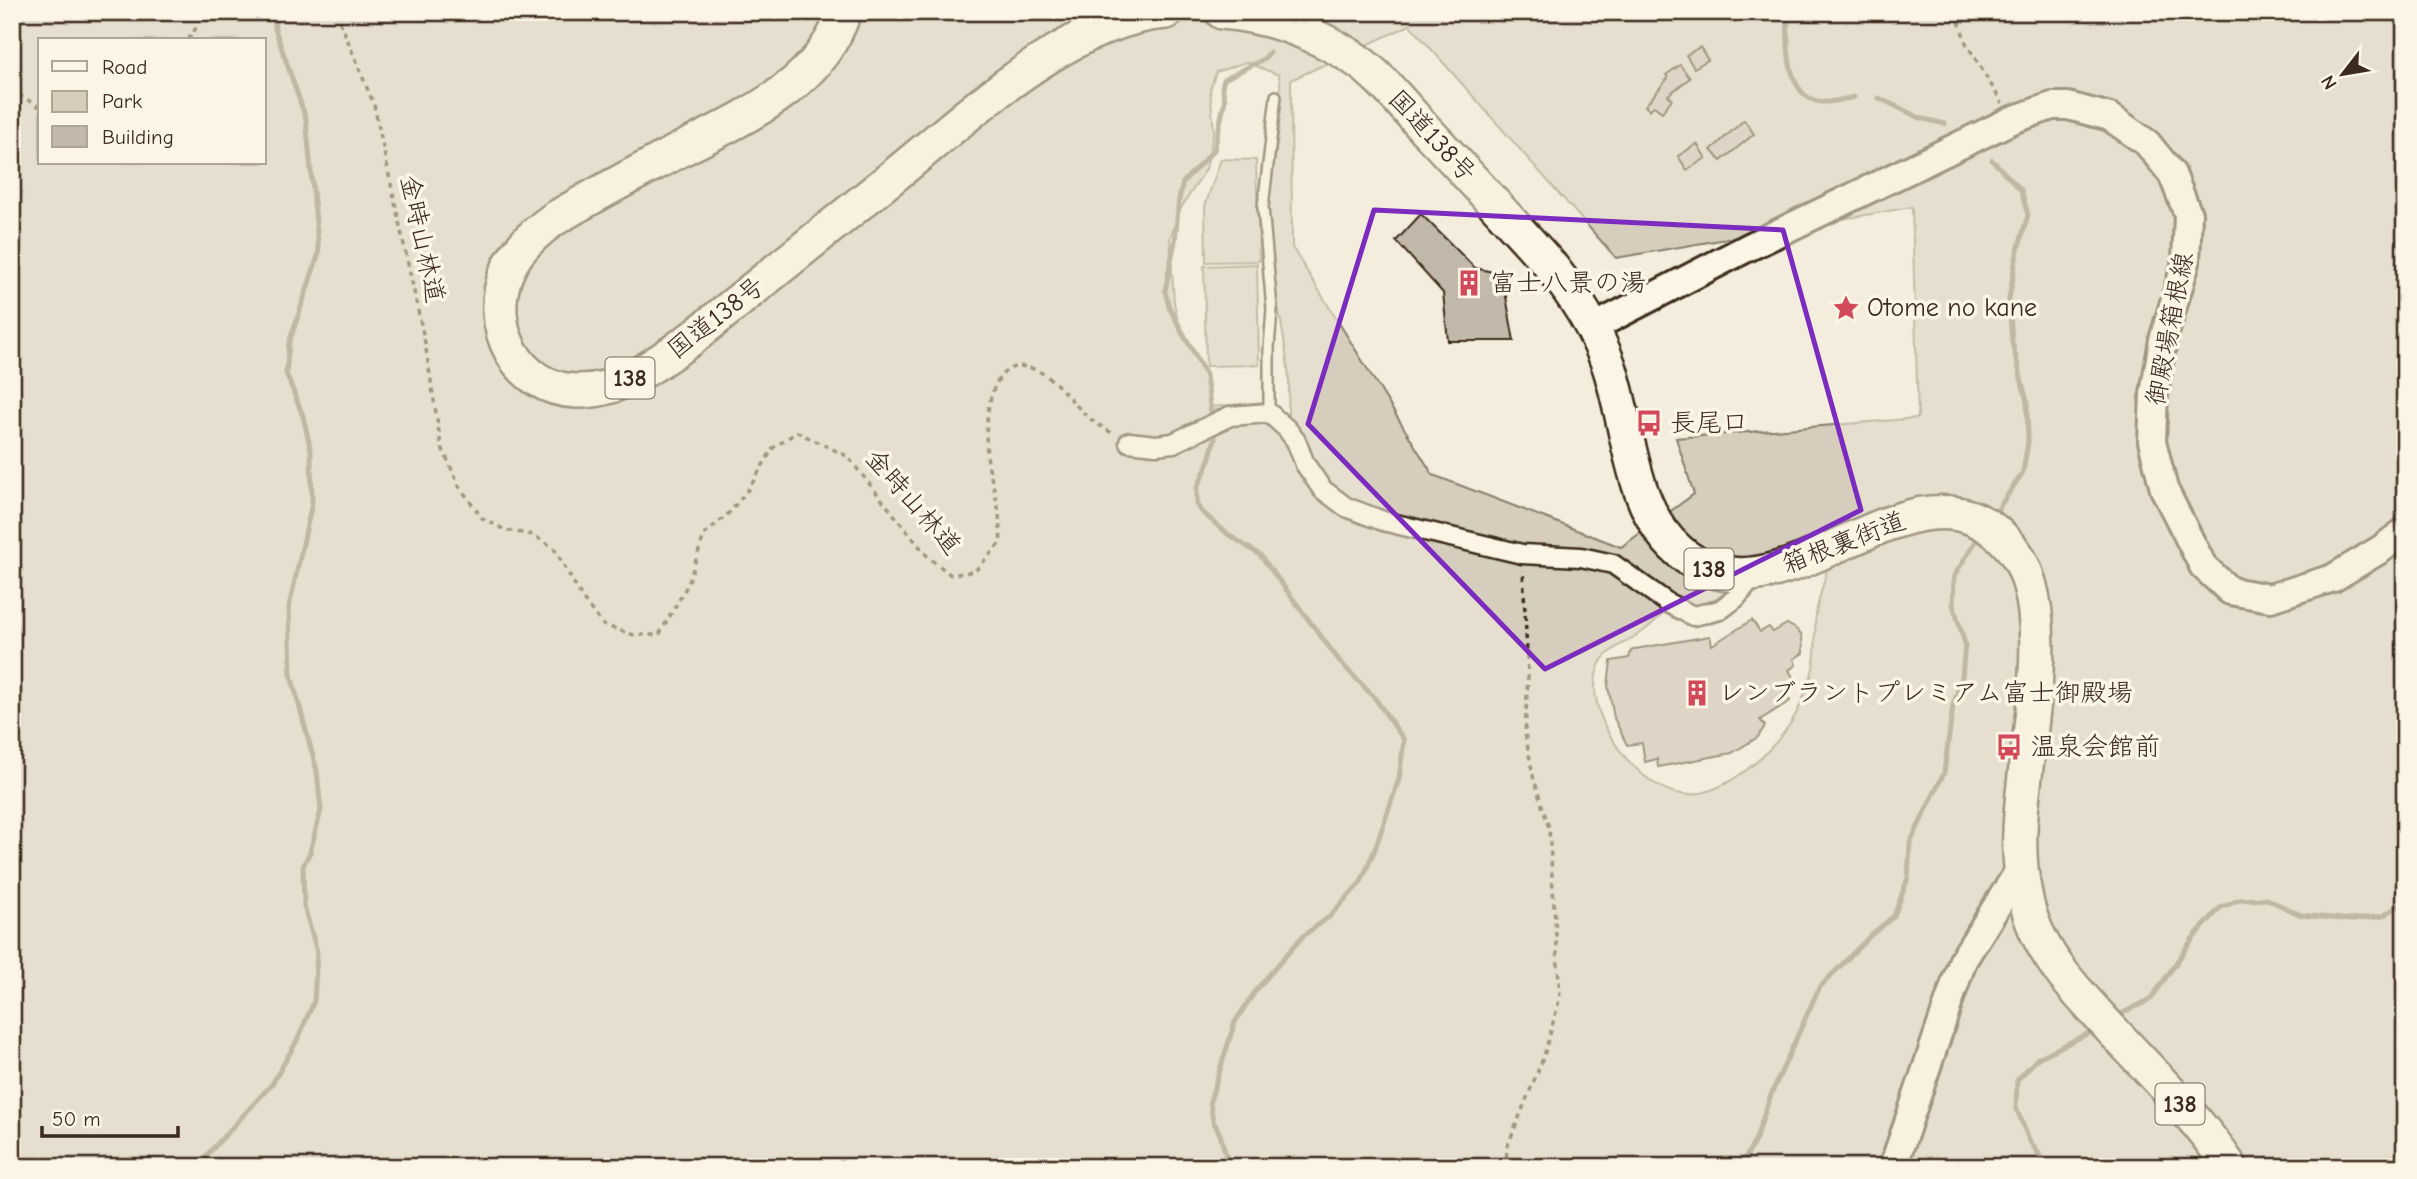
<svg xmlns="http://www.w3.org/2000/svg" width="2417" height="1179" viewBox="0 0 2417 1179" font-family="'Comic Neue','Klee One',sans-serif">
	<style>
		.green { fill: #d6cdbd; stroke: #887c6e; stroke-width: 2; fill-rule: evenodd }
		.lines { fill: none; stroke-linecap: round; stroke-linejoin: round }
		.stream { stroke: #817466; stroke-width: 5 }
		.building { fill: #c3b9aa; stroke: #3b2a1e; stroke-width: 2 }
		.lane-casing { stroke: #3b2a1e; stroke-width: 14 }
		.street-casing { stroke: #3b2a1e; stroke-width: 23 }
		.secondary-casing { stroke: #3b2a1e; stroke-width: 32 }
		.highway-casing { stroke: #3b2a1e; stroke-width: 38 }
		.path { stroke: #3b2a1e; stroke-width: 3.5; stroke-dasharray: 5 5; stroke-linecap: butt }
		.lane { stroke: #fcf5e5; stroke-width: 9 }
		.street { stroke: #fcf5e5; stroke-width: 18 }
		.secondary { stroke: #fcf5e5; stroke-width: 26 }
		.highway { stroke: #fcf5e5; stroke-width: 33 }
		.marked { fill: none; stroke: #7b2cbf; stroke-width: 5; stroke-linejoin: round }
		.labels { text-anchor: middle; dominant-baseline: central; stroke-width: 7; stroke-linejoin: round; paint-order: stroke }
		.shield { fill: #fcf5e5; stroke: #75675a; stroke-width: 2 }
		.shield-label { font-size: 24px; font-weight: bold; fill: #3b2a1e }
		.street-label { font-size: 26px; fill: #3b2a1e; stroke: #fcf5e5 }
		.poi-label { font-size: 26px; fill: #3b2a1e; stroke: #fcf5e5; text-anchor: start }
	</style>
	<rect width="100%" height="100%" fill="#f4eddd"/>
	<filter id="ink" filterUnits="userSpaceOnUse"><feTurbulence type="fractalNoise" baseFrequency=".0143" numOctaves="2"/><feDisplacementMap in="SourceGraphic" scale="14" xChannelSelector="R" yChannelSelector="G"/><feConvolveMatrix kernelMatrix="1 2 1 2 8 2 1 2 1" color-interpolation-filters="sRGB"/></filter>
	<g filter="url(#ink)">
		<path class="green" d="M12,12h2393v1155h-2393zM1410,25l206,233 296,-51 6,211 -242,20 18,56 -73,53 -188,-72 -141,-228 -1,-167zM40,40h224v123h-224zM1246,62l33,13c7,50 -11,99 -11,149 1,53 17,103 21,155 1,14 -2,28 -1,43l-13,-14 -12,-6 -53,5 -8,-42 -22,-32 -6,-31 -4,-64 11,-30 25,-39 8,-39 -4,-40 6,-18zM1827,568c-2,14 -9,31 -11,46 -2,16 1,32 -2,48 -2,16 -10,35 -17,50 -18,36 -77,92 -121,81 -43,-11 -94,-80 -78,-125 6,-18 29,-26 44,-36 9,-6 16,-14 24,-21 10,4 21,10 32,12 25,7 47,-19 62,-35l12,2z
			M1221,159l35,1 3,101 -53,1 -1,-56z
			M1257,264l2,101 -53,1 -2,-100z"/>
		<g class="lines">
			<path class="stream" d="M1788,12c-1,27 -4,85 33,90 11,1 23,-3 33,-5
				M1879,98l41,20 25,6
				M1992,160l29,30 7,25 -11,38 -8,46 3,43 15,60 1,40 -5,30 -31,46
				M1212,419l-6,-44 -37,-68 -4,-16 10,-50 4,-42 4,-17 31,-32 11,-50 -3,-13 2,-8 40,-20 6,-7
				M1213,429l2,9 -7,26 -11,24v16l5,8 27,23 31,20 81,108 33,34 30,43 -5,39 -24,70 -14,33 -32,35 -26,19 -47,54 -21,32 -25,79 3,20 7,13 6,22 -2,11
				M2115,1017l36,-18 43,-62 26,-29 19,-8 28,-1 34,16 51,5 31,-4 22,-15
				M196,1167l76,-83 26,-45 16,-38 3,-49 -13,-46 -1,-40 7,-14 11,-42 -4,-39 -26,-96 -2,-68 23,-104 -1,-52 -8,-35 -17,-43 3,-30 30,-90 -13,-134 -31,-90 -1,-17
				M1740,1167l15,-26 15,-44 49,-109 52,-53 23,-19 14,-38 2,-35 34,-70 9,-67 9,-29 3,-33 -12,-40 1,-28 24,-38
				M2048,1167l-19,-27 -13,-33 1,-27 21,-22 57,-28"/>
		</g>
		<path class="building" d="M1700,47l8,13 -14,8 -8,-13z
			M1680,65l10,13 -22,17 4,4 -10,13 -8,-6 -5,4 -4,-4 23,-28 -2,-3z
			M1744,120l10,14 -33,27 -10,-11z
			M1697,144l9,14 -19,12 -9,-14z
			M1421,214l54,54 27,6 12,67h-66l-5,-48 -47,-52z
			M1752,620l8,12 9,-5 4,5 14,-8 9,5 6,7 1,17 -9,6 2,6 -7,5 6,11 -13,7 8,13 -30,19 5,6 -7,11 -26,16 -74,14 -1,-8 -12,3 -3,-19 -15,2 -13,-27 -6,-32 3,-25 18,-3 2,-7 4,-2 75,-13 2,9z"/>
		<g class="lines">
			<g class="lane-casing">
				<path id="lane" d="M1269,413v-65l3,-39 -9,-102 13,-111"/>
			</g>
			<g class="street-casing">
				<path id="street" d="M1129,442l27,3 17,-2 57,-27 39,-3 18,16 9,12 9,23 17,25 24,18 37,14 139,33 59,3 32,7 55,39 25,13 27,-6 16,-12 19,-24"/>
			</g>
			<g class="secondary-casing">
				<path id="secondary" d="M1594,327l153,-79 265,-128 40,-14h16l42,11 37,26 25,31 16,40 -2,48 -23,78 -9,54 -2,47 12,48 39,77 27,25 40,7 63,-20 48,-29 24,-18
					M1893,1167l70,-207 57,-91"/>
			</g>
			<g class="highway-casing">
				<path id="highway" d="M844,12c-24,75 -104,107 -168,140 -41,22 -82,43 -122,67 -20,14 -39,31 -48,55 -20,52 10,115 70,117 44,2 81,-28 115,-52 64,-52 129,-104 194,-156 75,-60 182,-164 281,-171
					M1222,12c46,4 91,20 130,45 28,18 50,47 72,71 43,45 84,91 126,137 26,33 45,62 59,101 20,59 21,143 70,185 102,91 237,-117 332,-4 51,61 11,207 9,284 -1,23 1,46 6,68 10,53 52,94 86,131 41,44 85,87 118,137"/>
			</g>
			<path class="path" d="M336,12l38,93 51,238 16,102 18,41 23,32 23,12 28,5 21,13 30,53 19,24 31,10h25l29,-51 16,-49 25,-22 21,-26 23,-39 24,-16 50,24 81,101 23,18 24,-4 26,-29c-1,-9 -1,-18 -2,-27 -2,-18 -8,-35 -11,-53 -5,-32 -2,-114 48,-92 21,9 35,32 52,47 8,7 18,12 27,18
				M1956,12l10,31 36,60
				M188,40l12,-18 2,-10
				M12,87l9,9 19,11
				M1506,1167l1,-20 37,-91 16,-59 -11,-169 -16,-52 -8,-43 3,-58 -5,-105"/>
			<use href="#lane" class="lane"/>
			<use href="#street" class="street"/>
			<use href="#secondary" class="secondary"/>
			<use href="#highway" class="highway"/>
		</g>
	</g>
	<path d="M0 0H2417V1179H0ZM1374,210l409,20 78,280 -316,159 -237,-245z" fill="#f4eddd" fill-opacity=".55" fill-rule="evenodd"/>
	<path class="marked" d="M1374,210l409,20 78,280 -316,159 -237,-245z"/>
	<defs>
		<g id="building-bare" transform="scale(2.1)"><path d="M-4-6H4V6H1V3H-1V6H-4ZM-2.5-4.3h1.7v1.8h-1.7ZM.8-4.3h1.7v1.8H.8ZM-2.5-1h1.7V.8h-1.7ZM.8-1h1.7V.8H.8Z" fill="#d1495b" stroke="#fcf5e5" stroke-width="2.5" paint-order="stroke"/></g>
		<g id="sight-bare" transform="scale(2.1)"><path d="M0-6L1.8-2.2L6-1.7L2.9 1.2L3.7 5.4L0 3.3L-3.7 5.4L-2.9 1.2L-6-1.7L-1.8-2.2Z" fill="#d1495b" stroke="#fcf5e5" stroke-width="2.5" paint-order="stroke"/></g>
		<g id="bus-bare" transform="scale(2.1)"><path d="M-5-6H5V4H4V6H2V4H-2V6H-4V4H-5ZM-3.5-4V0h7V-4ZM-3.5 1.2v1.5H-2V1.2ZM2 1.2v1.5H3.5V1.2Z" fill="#d1495b" stroke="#fcf5e5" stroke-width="2.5" paint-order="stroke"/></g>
	</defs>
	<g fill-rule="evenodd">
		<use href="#building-bare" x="1469" y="283"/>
		<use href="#sight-bare" x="1846" y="308"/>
		<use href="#bus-bare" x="1649" y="423"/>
		<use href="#building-bare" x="1697" y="693"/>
		<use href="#bus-bare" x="2009" y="747"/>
	</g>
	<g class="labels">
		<g class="shield">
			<rect x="605.5" y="357.5" width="49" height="41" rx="5"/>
			<rect x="1684.5" y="548.5" width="49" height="41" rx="5"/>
			<rect x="2155.5" y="1083.5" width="49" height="41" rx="5"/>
		</g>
		<g class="shield-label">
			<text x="630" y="378">138</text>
			<text x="1709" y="569">138</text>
			<text x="2180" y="1104">138</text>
		</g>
		<g class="street-label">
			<text transform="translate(1432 136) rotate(47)">国道138号</text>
			<text transform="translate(422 239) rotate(78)">金時山林道</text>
			<text transform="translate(716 318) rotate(-38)">国道138号</text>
			<text transform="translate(2170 329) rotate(-79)">御殿場箱根線</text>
			<text transform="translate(913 502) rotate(49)">金時山林道</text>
			<text transform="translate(1844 543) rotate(-21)">箱根裏街道</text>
		</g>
		<g class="poi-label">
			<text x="1490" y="283">富士八景の湯</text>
			<text x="1867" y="308">Otome no kane</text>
			<text x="1670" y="423">長尾口</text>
			<text x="1718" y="693">レンブラントプレミアム富士御殿場</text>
			<text x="2030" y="747">温泉会館前</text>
		</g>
	</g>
	<rect width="2417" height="1179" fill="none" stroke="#fcf5e5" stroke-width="42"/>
	<rect x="21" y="21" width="2375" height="1137" fill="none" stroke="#3b2a1e" stroke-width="2.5" filter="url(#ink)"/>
	<rect x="38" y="38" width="228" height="126" fill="#fcf5e5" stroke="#afa495" stroke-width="2"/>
	<rect x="52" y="61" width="35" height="10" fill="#fcf5e5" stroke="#afa495" stroke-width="2"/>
	<text x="102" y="74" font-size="21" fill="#3b2a1e">Road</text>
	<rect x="52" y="91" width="35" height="21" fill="#d6cdbd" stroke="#afa495" stroke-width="2"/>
	<text x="102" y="108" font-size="21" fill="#3b2a1e">Park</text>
	<rect x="52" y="126" width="35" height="21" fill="#c3b9aa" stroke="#afa495" stroke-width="2"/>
	<text x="102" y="144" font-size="21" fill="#3b2a1e">Building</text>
	<g transform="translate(2343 74) rotate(239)" stroke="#fcf5e5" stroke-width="5" paint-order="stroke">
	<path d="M0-5L12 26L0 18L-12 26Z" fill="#3b2a1e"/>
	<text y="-10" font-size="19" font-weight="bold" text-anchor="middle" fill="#3b2a1e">N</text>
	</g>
	<path d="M42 1126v10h136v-10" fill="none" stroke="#3b2a1e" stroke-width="3.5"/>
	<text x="52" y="1126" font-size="21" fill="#3b2a1e" stroke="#fcf5e5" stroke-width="5" paint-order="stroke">50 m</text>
</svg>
